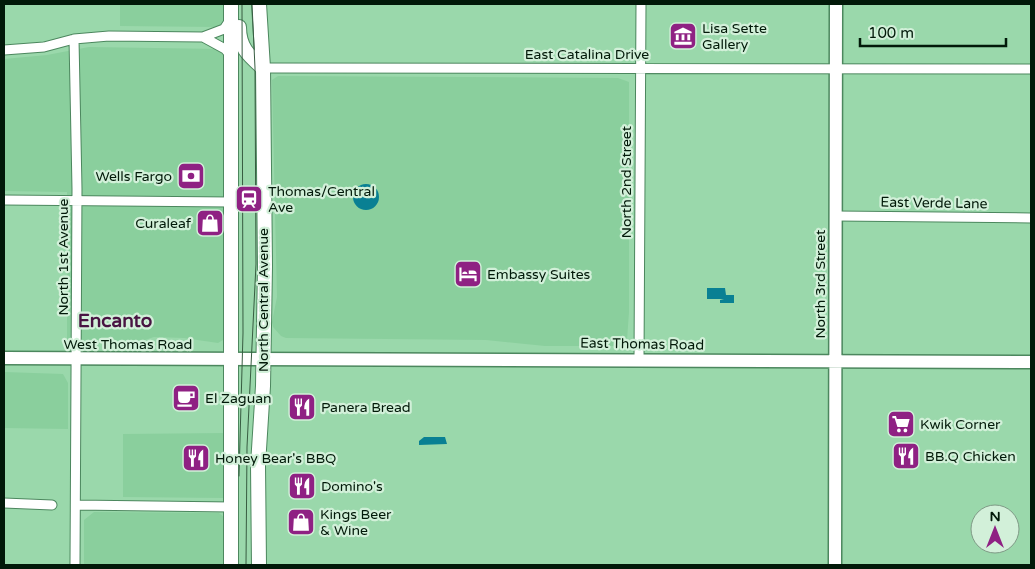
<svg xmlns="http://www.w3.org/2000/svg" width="1035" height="569" viewBox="0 0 1035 569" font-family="'Varela Round',sans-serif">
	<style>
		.built { fill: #8acf9d }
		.water { fill: #098093 }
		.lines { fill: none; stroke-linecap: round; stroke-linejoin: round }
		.street-casing { stroke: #4c875e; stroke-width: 11 }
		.secondary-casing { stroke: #4c875e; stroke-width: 15 }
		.primary-casing { stroke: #4c875e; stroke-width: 16 }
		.street { stroke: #fff; stroke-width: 9 }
		.secondary { stroke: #fff; stroke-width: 12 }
		.primary { stroke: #fff; stroke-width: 14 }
		.tram { stroke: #375c41; stroke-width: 1 }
		.labels { text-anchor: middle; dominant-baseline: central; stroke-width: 4.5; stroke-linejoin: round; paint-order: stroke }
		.poi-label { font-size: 14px; fill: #021909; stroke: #d2f0d9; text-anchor: start }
		.street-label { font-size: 14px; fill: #021909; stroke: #d2f0d9 }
		.district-label { font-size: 19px; font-weight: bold; fill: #481442; stroke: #d2f0d9 }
	</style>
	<rect width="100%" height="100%" fill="#9ad8ab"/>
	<path class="built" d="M120,4h106l1,15 -5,7 -5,1 -97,-1z
		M89,47l131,2 6,3v283l-3,5 -5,3 -34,-5 -30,-1 -12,4 -75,-1v-148l-63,-1v-132l43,-4z
		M278,76l340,2 11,4v230l-2,28 -14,6h-68l-59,-6 -200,-2 -5,-2 -8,-9 -1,-5 5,-25 -5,-217z
		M4,372l59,2 5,9v46l-64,-1z
		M227,433l-2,64 -2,1 -100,-1v-63z
		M94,512l125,1 7,6 1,46h-143v-45z"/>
	<path class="water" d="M353 197a13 13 0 1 1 26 0a13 13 0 1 1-26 0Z
		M707,288h18l1,7h8v8h-14v-3l4,-1h-17z
		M424,437h21l2,7 -28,1v-4z"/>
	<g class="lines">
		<g class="street-casing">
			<path id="street" d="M203,37l22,12 7,8
				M74,39l3,150 -2,376
				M4,50l40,-3 30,-8 35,-3 94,1 21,-8 6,-9
				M263,68l768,1
				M4,200l227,2
				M836,216l195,2
				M639,360l2,-356
				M4,503l48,2
				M76,505l155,2"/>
		</g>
		<g class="secondary-casing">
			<path id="secondary" d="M4,358l1027,4
				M835,565l1,-561"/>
		</g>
		<g class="primary-casing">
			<path id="primary" d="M231,4v561
				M239,27c0,20 9,28 24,41
				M259,565l-1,-100 5,-79 2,-120 -2,-198 -4,-64"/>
		</g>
		<use href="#street" class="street"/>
		<use href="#secondary" class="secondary"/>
		<use href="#primary" class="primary"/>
		<path class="tram" d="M239,476l4,-143 -1,-329
			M246,565l1,-118 9,-183 -1,-196 -3,-64"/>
	</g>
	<defs>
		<g id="museum-square" transform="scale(1.4375)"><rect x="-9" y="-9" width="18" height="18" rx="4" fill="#8f2183" stroke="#d2f0d9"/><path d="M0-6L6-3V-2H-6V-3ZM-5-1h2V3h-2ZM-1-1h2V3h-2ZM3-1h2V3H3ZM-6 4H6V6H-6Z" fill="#fff"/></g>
		<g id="bank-square" transform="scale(1.4375)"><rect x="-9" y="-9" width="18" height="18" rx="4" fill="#8f2183" stroke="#d2f0d9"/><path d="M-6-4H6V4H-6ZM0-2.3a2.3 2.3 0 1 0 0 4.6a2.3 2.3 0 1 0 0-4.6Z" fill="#fff"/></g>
		<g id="station-square" transform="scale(1.4375)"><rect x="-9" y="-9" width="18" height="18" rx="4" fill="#8f2183" stroke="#d2f0d9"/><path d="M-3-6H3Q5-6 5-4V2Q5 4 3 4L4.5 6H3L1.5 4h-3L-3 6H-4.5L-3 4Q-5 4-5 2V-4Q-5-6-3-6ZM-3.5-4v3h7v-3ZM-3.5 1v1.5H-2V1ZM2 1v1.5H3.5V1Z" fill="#fff"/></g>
		<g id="shop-square" transform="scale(1.4375)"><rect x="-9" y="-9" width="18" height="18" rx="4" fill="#8f2183" stroke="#d2f0d9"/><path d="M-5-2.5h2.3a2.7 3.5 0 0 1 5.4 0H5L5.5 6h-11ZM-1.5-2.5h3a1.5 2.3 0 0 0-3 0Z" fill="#fff"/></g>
		<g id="hotel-square" transform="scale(1.4375)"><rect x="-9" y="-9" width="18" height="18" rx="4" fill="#8f2183" stroke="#d2f0d9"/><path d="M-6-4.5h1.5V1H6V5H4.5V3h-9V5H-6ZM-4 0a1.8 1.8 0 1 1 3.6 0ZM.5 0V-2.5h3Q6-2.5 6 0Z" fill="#fff"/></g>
		<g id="cafe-square" transform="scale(1.4375)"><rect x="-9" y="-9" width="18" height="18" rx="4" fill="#8f2183" stroke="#d2f0d9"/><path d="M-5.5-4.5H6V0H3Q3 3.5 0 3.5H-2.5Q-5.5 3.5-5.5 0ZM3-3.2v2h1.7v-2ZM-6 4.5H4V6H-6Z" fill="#fff"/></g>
		<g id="restaurant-square" transform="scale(1.4375)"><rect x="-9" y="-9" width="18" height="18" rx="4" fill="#8f2183" stroke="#d2f0d9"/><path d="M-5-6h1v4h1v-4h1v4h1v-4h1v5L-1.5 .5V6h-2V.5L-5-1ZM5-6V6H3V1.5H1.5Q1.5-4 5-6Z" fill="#fff"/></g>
		<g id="supermarket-square" transform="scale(1.4375)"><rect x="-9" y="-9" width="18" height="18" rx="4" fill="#8f2183" stroke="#d2f0d9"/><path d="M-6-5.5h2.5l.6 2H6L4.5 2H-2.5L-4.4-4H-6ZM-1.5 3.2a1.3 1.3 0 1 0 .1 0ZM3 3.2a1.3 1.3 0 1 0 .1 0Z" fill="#fff"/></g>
	</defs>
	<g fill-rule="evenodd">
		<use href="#museum-square" x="683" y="36"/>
		<use href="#bank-square" x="191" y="176"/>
		<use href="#station-square" x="249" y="199"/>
		<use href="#shop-square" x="210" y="223"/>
		<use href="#hotel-square" x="468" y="274"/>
		<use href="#cafe-square" x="186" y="398"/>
		<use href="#restaurant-square" x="302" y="407"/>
		<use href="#supermarket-square" x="901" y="424"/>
		<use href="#restaurant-square" x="906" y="456"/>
		<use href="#restaurant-square" x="196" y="458"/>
		<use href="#restaurant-square" x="302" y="486"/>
		<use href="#shop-square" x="301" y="522"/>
	</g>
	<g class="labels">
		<g class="poi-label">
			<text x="702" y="28">Lisa Sette<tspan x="702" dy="16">Gallery</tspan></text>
			<text x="172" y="176" text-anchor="end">Wells Fargo</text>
			<text x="268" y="191">Thomas/Central<tspan x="268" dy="16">Ave</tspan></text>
			<text x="191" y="223" text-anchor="end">Curaleaf</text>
			<text x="487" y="274">Embassy Suites</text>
			<text x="205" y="398">El Zaguan</text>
			<text x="321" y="407">Panera Bread</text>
			<text x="920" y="424">Kwik Corner</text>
			<text x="925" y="456">BB.Q Chicken</text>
			<text x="215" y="458">Honey Bear's BBQ</text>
			<text x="321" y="486">Domino's</text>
			<text x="320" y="514">Kings Beer<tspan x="320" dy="16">&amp; Wine</tspan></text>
		</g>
		<g class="street-label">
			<text x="587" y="54">East Catalina Drive</text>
			<text transform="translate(626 182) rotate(-90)">North 2nd Street</text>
			<text transform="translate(934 203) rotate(1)">East Verde Lane</text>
			<text transform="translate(63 257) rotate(-90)">North 1st Avenue</text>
			<text transform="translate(820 284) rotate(-90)">North 3rd Street</text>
			<text transform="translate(263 300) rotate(-90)">North Central Avenue</text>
			<text x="128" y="344">West Thomas Road</text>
			<text transform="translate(642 344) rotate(1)">East Thomas Road</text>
		</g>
		<g class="district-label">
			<text x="115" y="321">Encanto</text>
		</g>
	</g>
	<rect width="1035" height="569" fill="none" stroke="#021909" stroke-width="10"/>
	<g transform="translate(995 529)"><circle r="24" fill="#d2f0d9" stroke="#7f9a86"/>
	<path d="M0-4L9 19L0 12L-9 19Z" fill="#8f2183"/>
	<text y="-8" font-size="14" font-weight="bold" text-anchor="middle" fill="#021909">N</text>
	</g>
	<path d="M860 38v8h146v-8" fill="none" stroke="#021909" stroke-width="2.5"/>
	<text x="868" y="38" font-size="15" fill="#021909" stroke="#d2f0d9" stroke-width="4" paint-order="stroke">100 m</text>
</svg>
